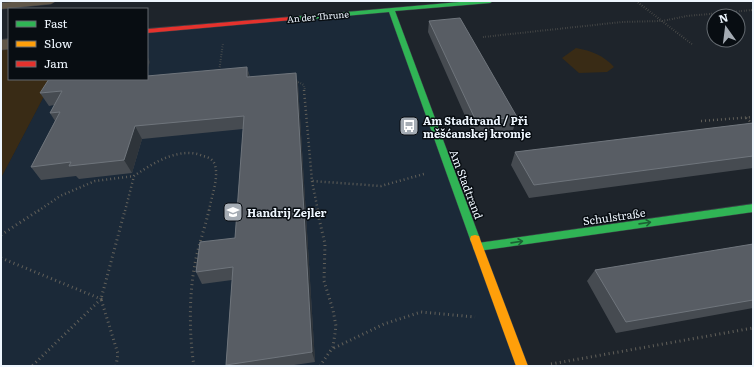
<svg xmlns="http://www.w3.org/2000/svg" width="754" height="367" viewBox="0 0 754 367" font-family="Literata,serif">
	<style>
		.built { fill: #1b2938 }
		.green { fill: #392b15 }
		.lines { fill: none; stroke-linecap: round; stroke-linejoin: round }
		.lane-casing { stroke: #3c4148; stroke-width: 1 }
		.street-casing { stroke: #3c4148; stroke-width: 1 }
		.fast-casing { stroke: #3c4148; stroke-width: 1 }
		.slow-casing { stroke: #3c4148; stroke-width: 1 }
		.jam-casing { stroke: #3c4148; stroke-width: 1 }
		.path-far2 { stroke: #62605a; stroke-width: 2; stroke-dasharray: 0.5 2; stroke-linecap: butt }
		.path-far1 { stroke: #62605a; stroke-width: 2.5; stroke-dasharray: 1 3; stroke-linecap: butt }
		.path { stroke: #62605a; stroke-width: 3; stroke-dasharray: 1 3.5; stroke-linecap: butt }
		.lane { fill: #605749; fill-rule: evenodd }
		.street { fill: #605749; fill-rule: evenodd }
		.fast { fill: #30b455; fill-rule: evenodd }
		.slow { fill: #ff9f0a; fill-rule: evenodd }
		.jam { fill: #e5322d; fill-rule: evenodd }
		.wall { fill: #464b51 }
		.shaded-wall { fill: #2e343a }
		.building { fill: #585d64; stroke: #6f757c }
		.oneway { stroke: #1c6034 }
		.labels { text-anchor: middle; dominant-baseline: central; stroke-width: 3; stroke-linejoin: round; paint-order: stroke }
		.far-street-label { font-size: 9px; fill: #eef6fe; stroke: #080d12 }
		.poi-label { font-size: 11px; font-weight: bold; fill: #eef6fe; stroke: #080d12; text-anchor: start }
		.street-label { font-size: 11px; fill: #eef6fe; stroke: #080d12 }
	</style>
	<rect width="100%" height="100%" fill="#1e242b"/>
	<path class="built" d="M391,10l130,356h-520v-188l52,-99h94v-47z"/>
	<path class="green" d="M9,44v35h44l-52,99v-133z
		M576,48c16,3 27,7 38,19l-7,5 -28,1 -17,-15z"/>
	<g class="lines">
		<g class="lane-casing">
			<path id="lane" d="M23,1h33l-5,3 -50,5v-6z"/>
		</g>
		<g class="street-casing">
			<path id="street" d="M9,39v10l-8,1v-10z"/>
		</g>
		<g class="fast-casing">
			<path id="fast" d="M471,1h22l-3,2 -95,8 85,228 -1,3 -4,1 -4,-1 -1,-3 -81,-227 -99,9 -3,-2 3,-2z
				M753,204v8l-275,39 -4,-1 -1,-3 1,-3 4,-1z"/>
		</g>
		<g class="slow-casing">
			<path id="slow" d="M475,235l4,1 1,3 48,127h-12l-46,-127 1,-3z"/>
		</g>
		<g class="jam-casing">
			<path id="jam" d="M290,17l2,1v2l-145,13v-4z"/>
		</g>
		<path class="path-far2" d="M636,1l57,44
			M483,37l139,-15 40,-1 25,-5 66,-6
			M219,72l4,-29
			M296,81l8,4 1,6"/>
		<path class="path-far1" d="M304,90l8,91 69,5 43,-12
			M746,118l7,6
			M701,121l52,-4
			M312,181l6,30
			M38,211l22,-15 35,-15 39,-5
			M125,211l9,-35c19,-13 46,-30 69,-20 5,1 10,3 12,9 4,14 -4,32 -6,46"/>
		<path class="path" d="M317,210l8,34 -1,37 9,29 3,16 -3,21 -13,19
			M1,235l38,-25
			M1,258l100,41 -69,67
			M334,348l50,-24 37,-12 54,5
			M551,364l202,-36
			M116,366l2,-12 -17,-55 24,-89
			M194,366c-5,-30 -5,-73 1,-102 3,-18 10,-36 14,-54"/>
		<use href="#lane" class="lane"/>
		<use href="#street" class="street"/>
		<use href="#fast" class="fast"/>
		<use href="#slow" class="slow"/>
		<use href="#jam" class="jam"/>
	</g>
	<path class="wall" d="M429,21l88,96 -4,13 -40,4 -45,-102z
		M247,67l3,10 46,-4 2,12 17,277 -28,4h-60l-1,-1 6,-85 -30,4 -6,-12 39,-34 8,-109 -101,10 -10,34 -53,6 -3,-3 -35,4 -10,-13 24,-46 -5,-8 4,-8 -5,1 -9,-13 107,-14z
		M753,123v45l-224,30 -18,-33 4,-13z
		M753,244v64l-137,25 -29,-52 8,-11z"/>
	<path class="shaded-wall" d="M147,55l3,7 -3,8z
		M247,67l3,13 -3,-3z
		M296,73l2,12 17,277 -3,-10z
		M135,126l7,13 -10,34 -8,-13z"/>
	<path class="building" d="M460,18l57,99 -41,4 -47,-100z
		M247,67v10l49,-4 16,279 -86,13 7,-98 -37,5 4,-30 35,-4 9,-122 -109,10 -11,34 -55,6 2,-4 -40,5 29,-55 -10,1 12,-22 -22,2 9,-14h98v-3z
		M753,123v33l-219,29 -19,-33z
		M753,244v56l-127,22 -31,-52z"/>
	<defs><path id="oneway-shaft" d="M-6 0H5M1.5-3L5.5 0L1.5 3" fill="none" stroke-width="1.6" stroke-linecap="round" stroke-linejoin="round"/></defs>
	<g class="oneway">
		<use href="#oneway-shaft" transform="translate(645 223) rotate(-8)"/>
		<use href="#oneway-shaft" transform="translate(517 242) rotate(-8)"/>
	</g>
	<defs>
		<g id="bus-square" transform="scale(1)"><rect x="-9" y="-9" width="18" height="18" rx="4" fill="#a5acb4" stroke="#080d12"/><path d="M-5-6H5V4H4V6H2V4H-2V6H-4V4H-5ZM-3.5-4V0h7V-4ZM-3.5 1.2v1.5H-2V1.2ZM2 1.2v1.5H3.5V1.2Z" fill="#fff"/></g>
		<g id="school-square" transform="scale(1)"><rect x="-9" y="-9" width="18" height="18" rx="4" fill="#a5acb4" stroke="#080d12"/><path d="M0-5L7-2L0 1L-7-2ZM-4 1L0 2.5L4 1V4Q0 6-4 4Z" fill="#fff"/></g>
	</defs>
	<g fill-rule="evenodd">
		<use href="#bus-square" x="409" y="126"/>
		<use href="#school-square" x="233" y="212"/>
	</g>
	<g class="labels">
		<g class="far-street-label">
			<text transform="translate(318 16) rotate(-5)">An der Thrune</text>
		</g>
		<g class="poi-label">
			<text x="423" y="120">Am Stadtrand / Při<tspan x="423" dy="13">měšćanskej kromje</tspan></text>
			<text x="247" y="212">Handrij Zejler</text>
		</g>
		<g class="street-label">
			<text transform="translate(467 184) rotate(69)">Am Stadtrand</text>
			<text transform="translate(614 216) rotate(-8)">Schulstraße</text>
		</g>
	</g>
	<rect width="754" height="367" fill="none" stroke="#eef6fe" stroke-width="4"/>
	<rect x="8" y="8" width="140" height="72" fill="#080d12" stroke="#646a70"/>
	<rect x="16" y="21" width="20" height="6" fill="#30b455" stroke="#646a70"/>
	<text x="44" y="28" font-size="12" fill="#eef6fe">Fast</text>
	<rect x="16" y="41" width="20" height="6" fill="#ff9f0a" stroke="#646a70"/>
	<text x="44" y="48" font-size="12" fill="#eef6fe">Slow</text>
	<rect x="16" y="61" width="20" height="6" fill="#e5322d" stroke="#646a70"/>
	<text x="44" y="68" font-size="12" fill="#eef6fe">Jam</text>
	<g transform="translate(726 28) rotate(346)"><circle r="19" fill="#080d12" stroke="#646a70"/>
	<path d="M0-3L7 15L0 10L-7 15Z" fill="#a5acb4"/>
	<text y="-6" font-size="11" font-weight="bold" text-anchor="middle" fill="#eef6fe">N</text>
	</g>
</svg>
